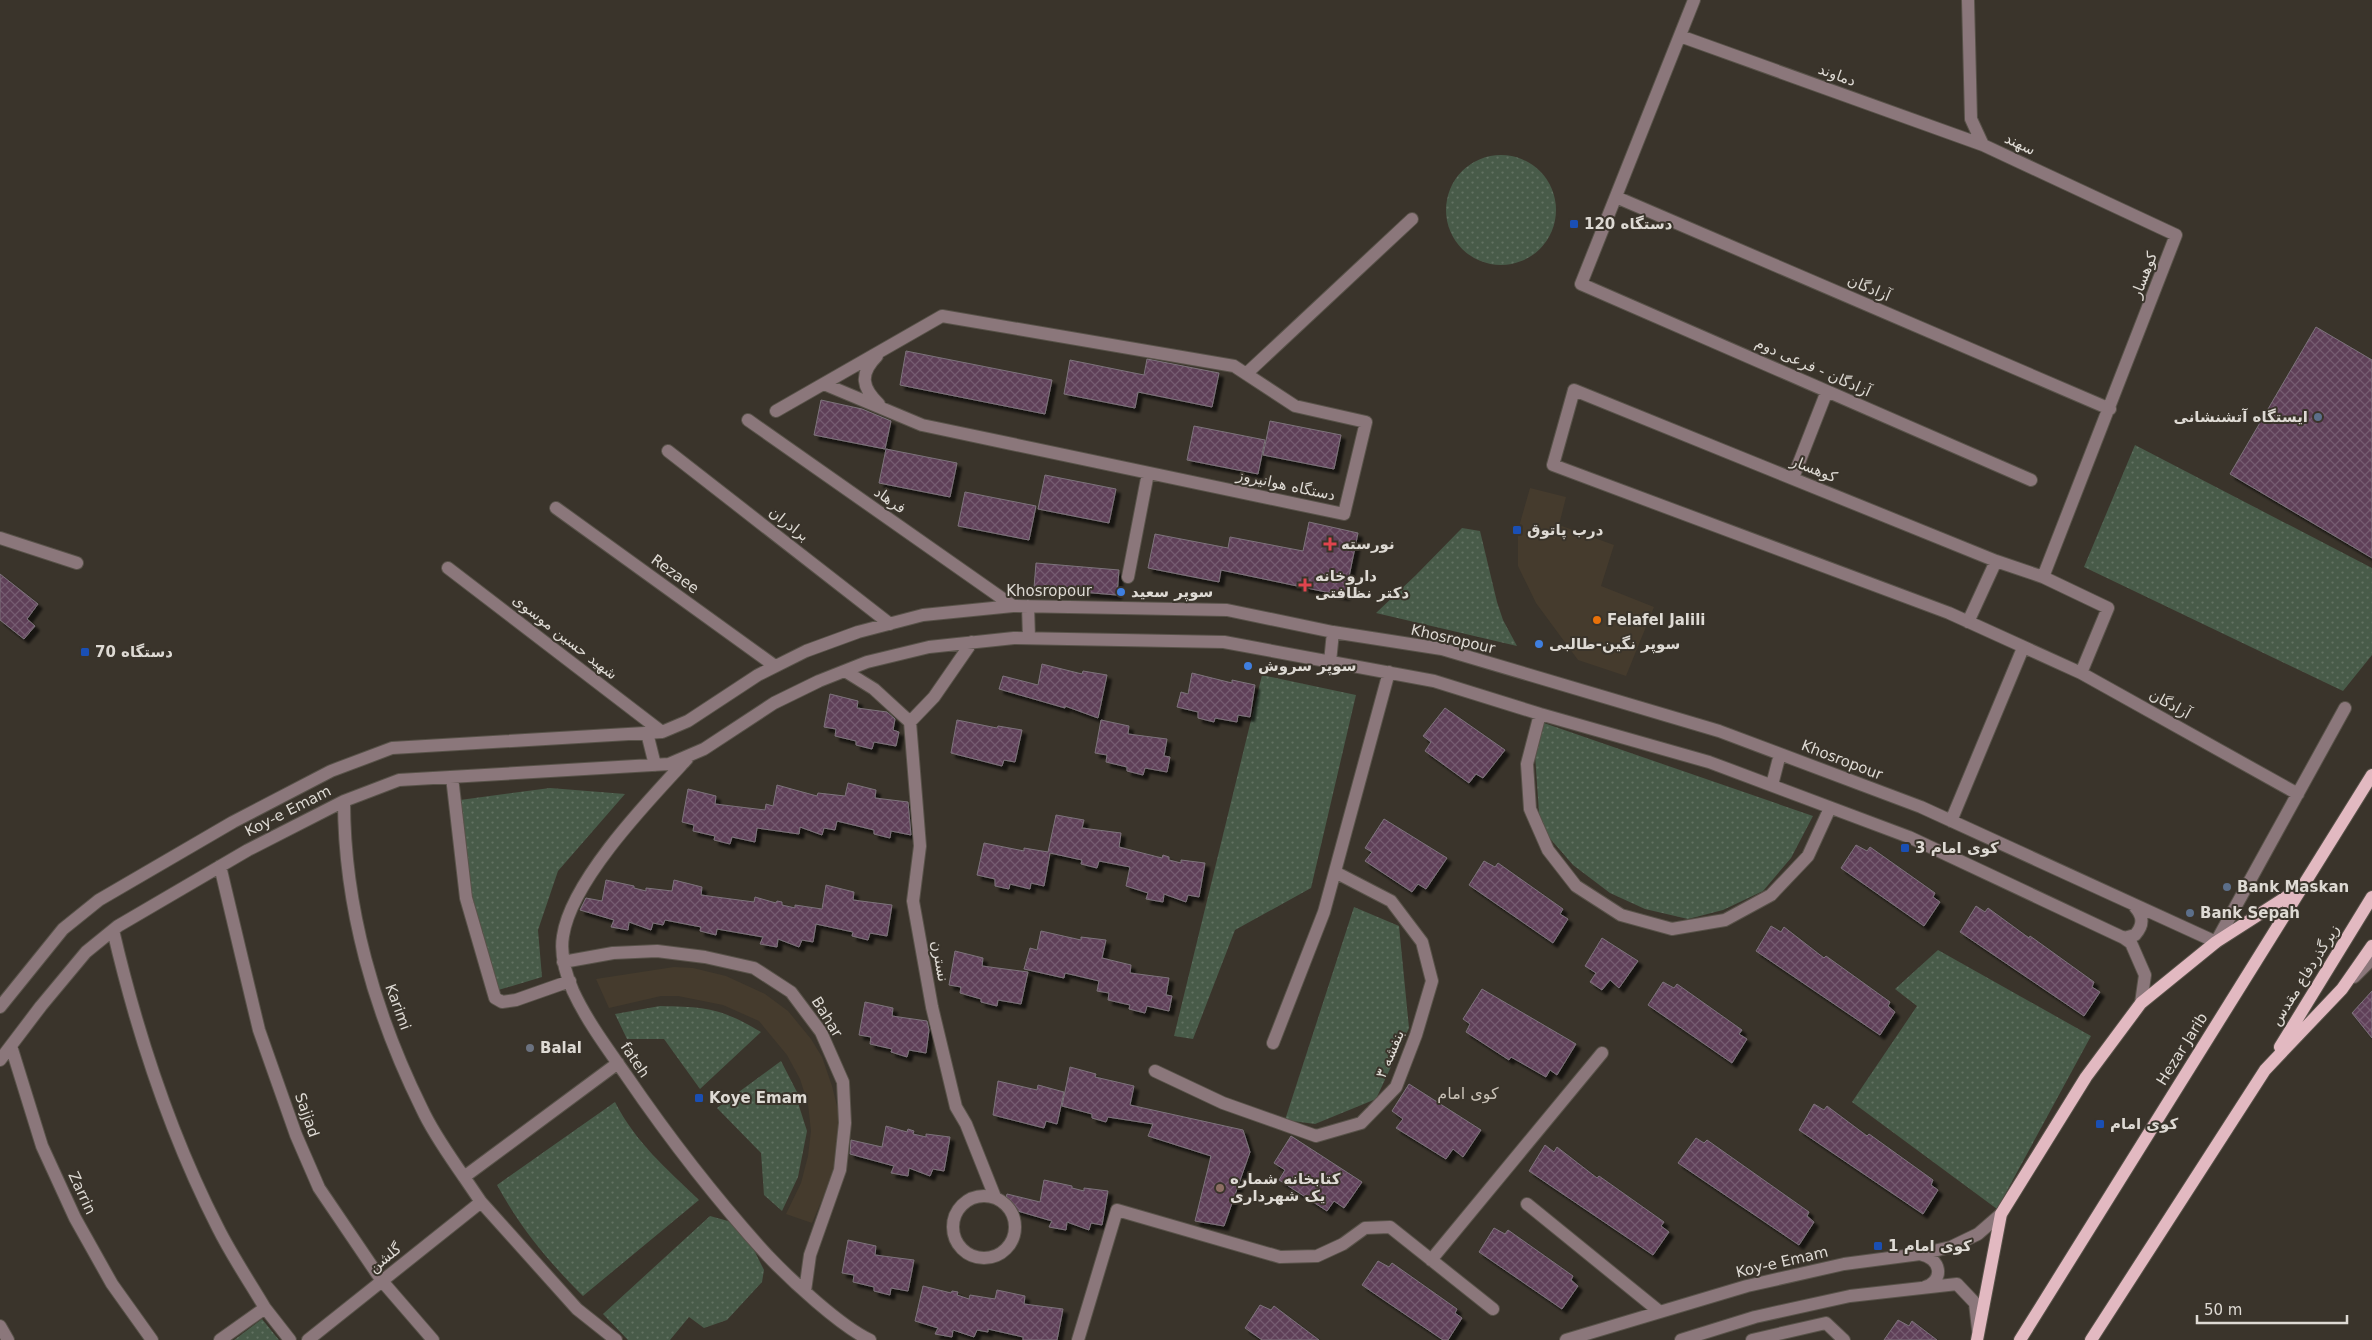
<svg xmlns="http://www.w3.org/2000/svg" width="2372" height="1340" viewBox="0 0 2372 1340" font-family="'DejaVu Sans','Noto Sans Arabic',sans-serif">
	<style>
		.built { fill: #453b2d }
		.park { fill: url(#park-dots) }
		.building { fill: url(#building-cross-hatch); stroke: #7d737b; filter: url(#shadow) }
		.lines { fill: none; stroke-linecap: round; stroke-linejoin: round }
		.minor-casing { stroke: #585249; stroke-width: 14 }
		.major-casing { stroke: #585249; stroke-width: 14 }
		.minor { stroke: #8b777b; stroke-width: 12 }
		.major { stroke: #e2b9c1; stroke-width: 12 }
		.transit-dot { fill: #1a4fb4; stroke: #3a342b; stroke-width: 2 }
		.service-dot { fill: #5c6f8a; stroke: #3a342b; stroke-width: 2 }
		.health-dot { fill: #e0444e; stroke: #3a342b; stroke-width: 2 }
		.shop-dot { fill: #3f7fe0; stroke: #3a342b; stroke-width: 2 }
		.food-dot { fill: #e8710a; stroke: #3a342b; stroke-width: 2 }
		.worship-dot { fill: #6b7280; stroke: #3a342b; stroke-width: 2 }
		.education-dot { fill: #8d6e63; stroke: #3a342b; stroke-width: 2 }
		.labels { text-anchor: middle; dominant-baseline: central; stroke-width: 4; stroke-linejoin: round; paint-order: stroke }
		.street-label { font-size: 15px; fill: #dedad4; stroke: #3a342b }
		.poi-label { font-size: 15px; font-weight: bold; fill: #dedad4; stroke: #3a342b; text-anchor: start }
		.neighbourhood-label { font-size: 16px; fill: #c8c1b6; stroke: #3a342b }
	</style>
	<defs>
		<pattern id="park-dots" width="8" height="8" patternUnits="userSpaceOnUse" patternTransform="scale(1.25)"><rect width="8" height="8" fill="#485b49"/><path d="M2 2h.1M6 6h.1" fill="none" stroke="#627262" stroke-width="1.8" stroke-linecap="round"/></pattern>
		<pattern id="building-cross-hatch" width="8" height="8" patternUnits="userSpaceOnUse" patternTransform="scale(1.25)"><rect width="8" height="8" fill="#5e4059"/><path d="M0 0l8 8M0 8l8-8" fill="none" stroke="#755b70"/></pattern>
		<filter id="shadow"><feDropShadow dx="4.5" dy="4.5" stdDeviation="1" flood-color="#0009"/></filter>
	</defs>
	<rect width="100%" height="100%" fill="#3a342b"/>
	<path class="built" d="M1530,488l36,9 -7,28 55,20 -13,41 53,21 -28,69 -48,-16 -42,-57 -18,-37v-36z
		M674,967l19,1 33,8 39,18 23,17 23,28 11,18 10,29 7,28v14l-5,44 -22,51 -26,-9 15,-31 7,-27 3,-25 -3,-27 -8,-25 -13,-24 -28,-34 -36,-16 -45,-9h-17l-52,12 -13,-29z"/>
	<path class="park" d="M1446 210a55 55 0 1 1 110 0a55 55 0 1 1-110 0Z
		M2135,445l237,123v87l-29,36 -259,-124z
		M1462,528l18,3 17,71 6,18 14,26 -141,-33 40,-38z
		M1262,675l94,20 -45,193 -76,42 -42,109 -19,-3z
		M1544,723l269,93 -22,42 -28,33 -40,19 -35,9 -43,-10 -35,-16 -37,-28 -33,-38 -5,-72z
		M550,788l75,6 -67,77 -20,59 4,47 -47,14 -28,-104 -7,-87z
		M1354,907l45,19 10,102 -33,71 -61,25 -30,-4z
		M1938,950l153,86 -94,173 -145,-107 65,-96 -22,-17z
		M660,1006c46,1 61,2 101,26l-61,57 -36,-50h-37l-12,-25z
		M781,1061l18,35v10l8,25 -9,46 -16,34 -18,-16 -3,-42 -44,-45z
		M615,1102c21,41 51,66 84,98l-116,96c-35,-35 -62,-67 -86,-111z
		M710,1216l18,5 18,13 18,36 -2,12 -35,38 -23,8 -15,-11 -19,23h-42l-25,-26z
		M262,1319l17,21h-45z"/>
	<path class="building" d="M2316,327l56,33v198l-142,-84z
		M906,351l146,29 -7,34 -145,-29z
		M1147,359l72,14 -7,34 -74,-15 -3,16 -71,-14 6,-34 74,15z
		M821,400l41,9 29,12 -6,28 -71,-14z
		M1270,421l71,14 -7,34 -71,-14z
		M1194,426l71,14 -7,34 -71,-14z
		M886,449l71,14 -7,34 -71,-14z
		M1045,475l71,14 -7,34 -71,-14z
		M965,492l71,14 -7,34 -71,-14z
		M1309,522l49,11 -13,63 -124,-26 -2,12 -71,-14 7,-34 73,14 2,-11 73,14z
		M1036,563l83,7 -2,25 -83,-7z
		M0,574l38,30 -11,15 8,7 -11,13 -24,-19z
		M1042,664l40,10 1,-3 24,4 -9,43 -33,-12v2l-66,-19 4,-13 35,9z
		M1192,673l40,10v-3l23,5 -5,32 -12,-2 -1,7 -22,-4 -1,4 -16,-4v-6l-21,-5 4,-15 7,2z
		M830,694l28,7 -1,7 30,4 8,7 -2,11 6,2 -3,14 -22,-4 -2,7 -16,-4v-4l-21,-5 1,-7 -12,-2z
		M1445,708l60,42 -22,28 -7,-4 -7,9 -44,-32 6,-9 -8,-6z
		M957,720l40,8 1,-2 24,4 -7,32 -11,-2 -2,6 -51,-13z
		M1101,720l28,6 -1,8 39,5 -3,17 6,1 -3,15 -22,-4 -2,7 -16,-4v-4l-21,-5 1,-7 -12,-2z
		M848,783l28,7 -1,8 33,4 3,33 -20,-4 -1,7 -16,-4v-4l-37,-9 -2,9 -11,-2 -2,7 -22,-8 -1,7 -42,-6 -2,14 -23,-5 -2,7 -16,-4 1,-4 -22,-5 1,-6 -12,-3 6,-33 28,7 -1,8 50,6 1,-6 7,2 4,-21 40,11 1,-3 27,3z
		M1056,815l28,5 -2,8 39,5 -2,14 43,11 1,-3 6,2v3l12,3v-3l24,3 -6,34 -11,-2 -2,7 -22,-8 -1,8 -17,-3 2,-6 -22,-7 4,-19 -31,-6 -2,7 -16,-4 1,-4 -32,-7 -6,33 -13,-3 -1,6 -20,-5 -1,5 -14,-3v-7l-18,-4 7,-32 40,8v-3l24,4z
		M1384,819l63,39 -21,31 -8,-5 -6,8 -47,-31 7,-9 -7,-4z
		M1856,845l11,6 3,-4 65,46 -2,4 7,5 -16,24 -83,-58z
		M1484,861l11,6 3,-4 65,46 -3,5 8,5 -15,24 -84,-58z
		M606,880l28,6v2l12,3v-3l26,3 2,-11 28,7 -1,8 53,7 1,-5 21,6 1,-2 5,1v3l13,3v-3l27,4 4,-24 28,7 -1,8 39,5 -5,31 -17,-3 -2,7 -16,-4 1,-4 -37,-8 -3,18 -11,-2 -3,7 -21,-8 -1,8 -17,-3 3,-7 -46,-8 -1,6 -16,-4 1,-4 -36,-7 -2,5 -10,-2 -2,7 -22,-8 -1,8 -17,-3 3,-7 -34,-10 6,-12 16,3z
		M1976,906l9,6 3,-4 41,30 1,-2 64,46 -2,5 8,5 -16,24 -124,-84z
		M1771,926l10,6 3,-5 40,31 2,-2 64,46 -2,4 7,6 -15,23 -124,-84z
		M1041,931l40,9v-3l25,3 -4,18 29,7 -1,8 39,5 -3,17 6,1 -3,15 -22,-5 -2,7 -16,-4 1,-4 -22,-5 1,-7 -12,-2 2,-10 -34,-8 -1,5 -40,-9 6,-21 7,2z
		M1602,938l36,23 -19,27 -9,-8 -8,10 -12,-8 6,-9 -11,-7z
		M955,951l28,7 -1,8 46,6 -7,32 -23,-4 -1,6 -16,-4v-3l-21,-6 1,-6 -12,-2z
		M1663,982l11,6 3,-4 65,46 -3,4 8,5 -15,24 -84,-58z
		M1482,989l94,55 -19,31 -7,-5 -4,7 -35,-20 -2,3 -43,-28 4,-8 -7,-5z
		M2372,991v47l-20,-25z
		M865,1002l28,6 -1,8 35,5 2,9 -3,23 -17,-3 -2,7 -16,-5 1,-3 -22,-5 1,-7 -12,-2z
		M1070,1067l26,7 -1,3 39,9 -4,19 113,25 7,22 -26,74 -29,-5 16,-65 -63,-20 5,-12 -45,-7 -2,5 -14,-4v-4l-30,-8z
		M998,1081l39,9 1,-5 26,7 -7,32 -11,-3 -2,7 -51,-13z
		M1409,1084l72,46 -18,27 -10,-8 -7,10 -50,-31 7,-9 -11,-8z
		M1814,1104l10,6 3,-4 40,30 2,-2 64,46 -2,5 7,5 -15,24 -124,-84z
		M886,1126l21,6 1,-3 6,2 -1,3 13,3v-3l24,3 -6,34 -11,-2 -3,7 -21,-8 -1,8 -17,-3 3,-7 -44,-12 1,-14 31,7z
		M1291,1136l71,46 -18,26 -10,-7 -7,10 -48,-31 6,-10 -11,-7z
		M1696,1138l8,5 3,-3 102,72 -2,4 7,6 -15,23 -121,-82z
		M1545,1145l9,7 3,-5 40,31 2,-2 65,46 -3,4 8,6 -16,23 -124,-84z
		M1044,1180l28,6v2l12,3v-3l24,3 -6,34 -11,-2 -2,7 -22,-8 -1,8 -17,-3 3,-6 -48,-14 3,-13 33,8z
		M1494,1228l11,6 3,-4 65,46 -2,4 7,6 -16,23 -83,-57z
		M848,1240l28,6 -1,9 39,5 -6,31 -17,-3 -1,7 -16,-4v-4l-21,-5 1,-7 -12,-2z
		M1378,1261l11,6 3,-4 65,46 -2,4 7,5 -14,22h-5l-81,-55z
		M923,1286l28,7 1,-2 6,1 -1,3 12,4 1,-4 25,4 2,-9 28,6 -1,8 39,5 -6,31h-34v-3l-35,-8v3l-11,-2 -3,7 -21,-7 -1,7 -17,-3 3,-6 -23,-7z
		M1260,1305l11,5 3,-4 45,34h-57l-17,-12z
		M1898,1320l11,6 3,-5 25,19h-53z"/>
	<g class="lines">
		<g class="minor-casing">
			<path id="minor" d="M1694,0l-113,284 450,196
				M1968,0l3,119 12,26 193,90 -133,342
				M1680,36l303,109
				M1616,197l494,212
				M877,356c-18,18 -15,32 2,48
				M1246,374l166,-155
				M776,411l166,-95 292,50 61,40 71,16 -22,92 -422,-89 -98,-41
				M748,420l265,186
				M668,451l222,173
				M1793,478l34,-87
				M556,508l219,158
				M0,538l77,25
				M448,568l214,164
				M1128,577l20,-104
				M1028,606l1,32
				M1968,622l28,-61
				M1330,662l3,-30
				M845,671l29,18 36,33 24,-25 38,-55
				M2081,673l27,-65 -65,-31 -47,-16 -422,-171 -21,75 396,148 132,60 217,121
				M1540,714l-13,50 3,45 18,41 28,36 45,29 51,14 53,-9 46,-25 37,-39 22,-48
				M910,722l10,124 -7,55 19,106 24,100 10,17 29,73
				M647,733l8,32
				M687,759c-39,42 -116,122 -124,177 -3,18 3,39 10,55 14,30 34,57 53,84 43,63 90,124 142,181 23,24 72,70 102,84
				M452,777l14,121 29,100 7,4 14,-2 54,-19
				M1772,785l8,-31
				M344,801c0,106 31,213 78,308 11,24 27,46 42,68
				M1951,821l72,-173
				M220,866l39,164 37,105 23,53 63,93 51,59
				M113,930c24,103 57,204 105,298 14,28 31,53 47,80
				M2124,938l11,-3c9,-10 8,-19 0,-28
				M563,962l50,-9 44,-2 48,6 49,11 37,24 30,40 22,50 2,41 -5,47 -30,85 -5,36
				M2354,977l18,-18
				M0,1007l63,-78 36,-29 134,-78 98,-51 61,-23 270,-16 26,-11 70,-46 48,-24 52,-19 65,-17 90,-9 214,4 106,22 109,17 277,82 202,76 295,135 129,-234
				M1273,1043l51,-131 65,-240
				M11,1046l31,100 33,72 37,66 40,56
				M0,1060l41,-54 45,-54 32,-26 130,-76 96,-49 55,-21 270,-16 35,-15 70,-46 45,-22 48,-19 62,-15 85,-9 210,4 210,39 106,33 169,48 200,75 215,101 7,5 14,32 -4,28
				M1155,1071l68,32 93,33 45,-13 35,-36 20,-52 16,-54 -10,-39 -31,-41 -56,-29
				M953 1227a31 31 0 1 1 62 0a31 31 0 1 1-62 0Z
				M1527,1204l133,108
				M1920,1254c21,4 25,26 5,33
				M1431,1260l171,-207
				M0,1326l8,14
				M220,1340l45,-32 25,32
				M308,1340l173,-138
				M616,1340l-39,-31 -96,-107 -17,-25 154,-114
				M1078,1340l39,-130 163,47 37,-1 26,-12 22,-16 25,-1 103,82
				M1566,1340l181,-54 97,-22 76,-10 31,-7 27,-13 23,-20
				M1681,1340l74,-23 95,-21 107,-12 18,19 3,26
				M1752,1340l74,-17 18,17"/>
		</g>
		<g class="major-casing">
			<path id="major" d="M2280,1047l92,-150
				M1977,1340l24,-126 85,-137 55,-74 75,-61 81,-52
				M2020,1340l352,-565
				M2091,1340l174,-270 77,-81 30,-43"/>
		</g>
		<use href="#minor" class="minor"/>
		<use href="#major" class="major"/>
	</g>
	<g class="transit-dot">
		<rect x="1569" y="219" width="10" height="10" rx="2.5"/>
		<rect x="1512" y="525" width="10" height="10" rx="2.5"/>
		<rect x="80" y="647" width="10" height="10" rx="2.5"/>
		<rect x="1900" y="843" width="10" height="10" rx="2.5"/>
		<rect x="694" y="1093" width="10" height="10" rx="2.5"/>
		<rect x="2095" y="1119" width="10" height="10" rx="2.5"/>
		<rect x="1873" y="1241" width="10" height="10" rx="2.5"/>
	</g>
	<g class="service-dot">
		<circle cx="2318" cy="417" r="5"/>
		<circle cx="2227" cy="887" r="5"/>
		<circle cx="2190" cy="913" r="5"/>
	</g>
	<g class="health-dot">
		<path d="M1327.5 536.5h5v5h5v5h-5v5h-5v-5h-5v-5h5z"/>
		<path d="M1302.5 577.5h5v5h5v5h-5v5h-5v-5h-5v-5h5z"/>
	</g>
	<g class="shop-dot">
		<circle cx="1121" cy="592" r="5"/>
		<circle cx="1539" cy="644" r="5"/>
		<circle cx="1248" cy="666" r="5"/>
	</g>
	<circle class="food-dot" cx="1597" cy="620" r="5"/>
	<circle class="worship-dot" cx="530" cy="1048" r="5"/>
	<circle class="education-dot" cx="1220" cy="1188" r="5"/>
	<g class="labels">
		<g class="street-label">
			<text transform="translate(1837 75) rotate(20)">دماوند</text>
			<text transform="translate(2020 144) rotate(25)">سهند</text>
			<text transform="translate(2144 275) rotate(-69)">کوهسار</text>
			<text transform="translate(1869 288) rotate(23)">آزادگان</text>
			<text transform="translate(1813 367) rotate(24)">آزادگان - فرعی دوم</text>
			<text transform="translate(1814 469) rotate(22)">کوهسار</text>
			<text transform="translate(1286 485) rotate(12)">دستگاه هوانیروز</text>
			<text transform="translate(890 500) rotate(35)">فرهاد</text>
			<text transform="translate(789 524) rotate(38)">برادران</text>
			<text transform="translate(675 574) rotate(36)">Rezaee</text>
			<text x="1049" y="591">Khosropour</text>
			<text transform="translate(565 637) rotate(38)">شهید حسین موسوی</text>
			<text transform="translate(1453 639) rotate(13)">Khosropour</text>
			<text transform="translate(2170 704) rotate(29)">آزادگان</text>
			<text transform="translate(1842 760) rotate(21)">Khosropour</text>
			<text transform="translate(288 811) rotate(-27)">Koy-e Emam</text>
			<text transform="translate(940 961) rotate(80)">نسترن</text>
			<text transform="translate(2305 975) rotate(-58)">زیرگذردفاع مقدس</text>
			<text transform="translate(398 1007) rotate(70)">Karimi</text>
			<text transform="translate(827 1017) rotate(58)">Bahar</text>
			<text transform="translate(2182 1049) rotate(-58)">Hezar Jarib</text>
			<text transform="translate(1390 1054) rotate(-67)">بنفشه ۳</text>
			<text transform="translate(635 1060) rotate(56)">fateh</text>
			<text transform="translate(307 1115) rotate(71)">Sajjad</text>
			<text transform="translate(82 1193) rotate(65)">Zarrin</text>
			<text transform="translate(385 1258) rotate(-39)">گلشن</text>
			<text transform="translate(1782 1262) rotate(-13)">Koy-e Emam</text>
		</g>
		<g class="poi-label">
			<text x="1584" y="224">120 دستگاه</text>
			<text x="2308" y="417" text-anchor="end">ایستگاه آتشنشانی</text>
			<text x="1527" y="530">درب پاتوق</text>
			<text x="1341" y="544">نورسته</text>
			<text x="1315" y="576">داروخانه<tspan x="1315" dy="17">دکتر نظافتی</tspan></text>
			<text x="1131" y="592">سوپر سعید</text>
			<text x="1607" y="620">Felafel Jalili</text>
			<text x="1549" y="644">سوپر نگین-طالبی</text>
			<text x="95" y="652">70 دستگاه</text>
			<text x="1258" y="666">سوپر سروش</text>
			<text x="1915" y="848">کوی امام 3</text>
			<text x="2237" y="887">Bank Maskan</text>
			<text x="2200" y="913">Bank Sepah</text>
			<text x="540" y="1048">Balal</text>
			<text x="709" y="1098">Koye Emam</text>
			<text x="2110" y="1124">کوی امام</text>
			<text x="1230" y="1179">کتابخانه شماره<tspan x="1230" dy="17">یک شهرداری</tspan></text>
			<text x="1888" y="1246">کوی امام 1</text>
		</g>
		<g class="neighbourhood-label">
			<text x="1468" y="1093">کوی امام</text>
		</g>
	</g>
	<path d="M2197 1315v8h150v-8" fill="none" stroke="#dedad4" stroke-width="2.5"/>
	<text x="2204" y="1315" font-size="15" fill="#dedad4" stroke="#3a342b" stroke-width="4" paint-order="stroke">50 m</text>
</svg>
